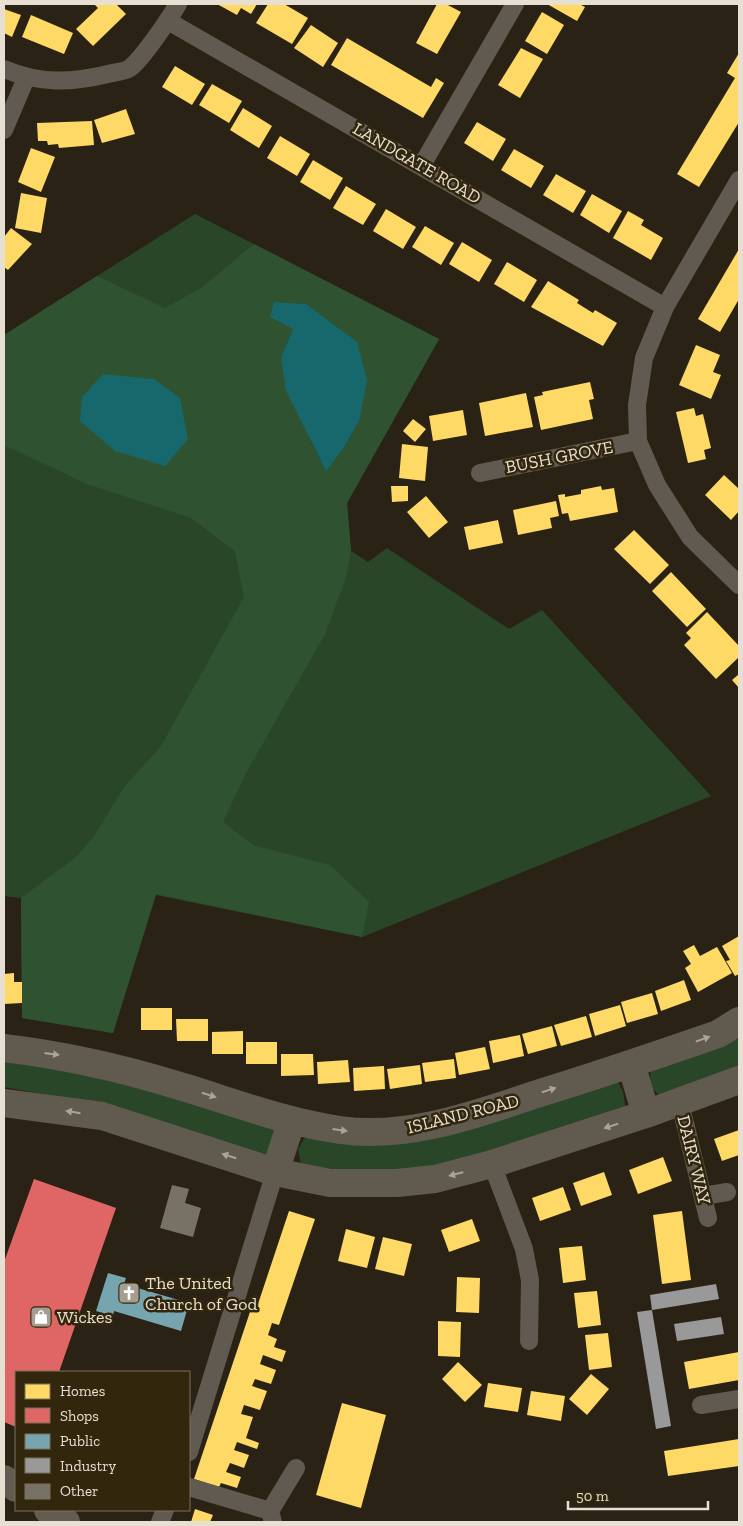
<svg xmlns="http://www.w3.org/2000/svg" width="743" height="1526" viewBox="0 0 743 1526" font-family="'Zilla Slab',serif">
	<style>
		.green { fill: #294629 }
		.forest { fill: #2f5330; fill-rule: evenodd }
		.water { fill: #17686c }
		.homes { fill: #ffd966 }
		.shops { fill: #e06666 }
		.public { fill: #76a5af }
		.industry { fill: #999 }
		.building { fill: #787165 }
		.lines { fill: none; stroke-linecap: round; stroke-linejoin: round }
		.minor { stroke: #605a51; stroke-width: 18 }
		.primary { stroke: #615a4e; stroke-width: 28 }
		.trunk { stroke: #645c50; stroke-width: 28 }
		.oneway { fill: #aba396 }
		.labels { text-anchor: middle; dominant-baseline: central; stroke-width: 5; stroke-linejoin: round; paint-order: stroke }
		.street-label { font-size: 18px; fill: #e7dfd1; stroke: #32260d }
		.poi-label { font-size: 18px; fill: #e7dfd1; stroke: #32260d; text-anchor: start }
	</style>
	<rect width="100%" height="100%" fill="#2a2315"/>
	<path class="green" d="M195,214l244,125 -92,164 4,48 17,11 19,-14 122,81 33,-19 169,186 -349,141 -206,-42 -43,138 -91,-15 -1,-120 -17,-2v-561z
		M739,1033v35l-80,27 -10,-9 2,-17z
		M4,1058l50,4 224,62 -10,33 -153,-50 -111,-20z
		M617,1079l6,13 3,19 -190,59 -78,7 -57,-13 -3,-15 9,-15z"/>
	<path class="forest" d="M254,244l185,95 -92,164 4,48 -5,27 -21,56 -80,141 -22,47 30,23 77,20 39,37 -7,35 -206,-43 -43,139 -91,-15 -1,-120 55,-41 18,-21 30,-49 37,-41 83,-149 -9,-46 -44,-33 -104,-34 -83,-39v-110l93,-59 68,32 36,-20zM274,302l32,2 53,117 -16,28 -17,21 -14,-25 -31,-88 12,-29z"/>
	<path class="water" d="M274,302l32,2 51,38 10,38 -8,41 -16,28 -17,22 -40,-80 -5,-34 12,-28 -23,-12z
		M103,374l51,5 26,19 8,41 -23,27 -50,-15 -35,-30 2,-24z"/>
	<path class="homes" d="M94,4h22l10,10 -33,32 -17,-17 22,-21z
		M217,4h40l-6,10 -10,-6 -4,7z
		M268,4h16l24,14 -16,26 -36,-21z
		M437,4h9l15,8 -24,42 -21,-11z
		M547,4h32l6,3 -8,14z
		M4,9l17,6 -9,22 -8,-4z
		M542,12l22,13 -17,29 -22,-13z
		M31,15l42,18 -9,21 -42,-17z
		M311,25l27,18 -15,24 -29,-19z
		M347,38l84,49 5,-9 8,5 -21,35 -92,-53z
		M521,48l22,11 -23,39 -22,-13z
		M739,53v69l-40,65 -22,-13 58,-96 -8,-5z
		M175,66l30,18 -13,21 -30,-18z
		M212,84l30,17 -13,22 -30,-18z
		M243,108l29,18 -13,22 -29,-18z
		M126,109l9,25 -33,9 -8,-23z
		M92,121l2,24 -35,3 -1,-4 -10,1 -1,-4h-9l-1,-18z
		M477,122l29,17 -13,22 -29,-18z
		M280,136l30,18 -13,22 -30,-18z
		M31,148l24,9 -14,35 -23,-10z
		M514,149l30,17 -13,22 -30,-18z
		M313,160l30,18 -13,22 -30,-18z
		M556,174l30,17 -13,22 -30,-18z
		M346,186l30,18 -13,21 -30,-17z
		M21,193l26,5 -6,35 -26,-5z
		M592,194l30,17 -13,22 -29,-18z
		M386,209l30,18 -13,22 -30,-18z
		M628,211l16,9 -3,5 22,13 -12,22 -38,-22z
		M425,226l29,17 -13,22 -29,-18z
		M11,228l21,16 -24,26 -4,-3v-30z
		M462,242l30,18 -13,22 -30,-18z
		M739,249v50l-19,33 -22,-13z
		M507,262l30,18 -13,22 -30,-18z
		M548,281l31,19 -2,3 16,10 2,-3 22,13 -14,23 -72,-39z
		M696,345l24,10 -7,17 8,3 -10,24 -32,-14z
		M590,382l4,17 -5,1 4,19 -52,11 -7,-33 9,-2 -1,-3z
		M526,393l7,34 -48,9 -6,-33z
		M694,408l2,8 7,-2 8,34 -7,2 2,9 -18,4 -12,-51z
		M463,410l4,25 -34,6 -4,-25z
		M413,419l13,10 -11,13 -12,-11z
		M402,444l26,3 -3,34 -26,-3z
		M724,475l15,14v22l-8,9 -26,-25z
		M391,486h17v15l-16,1z
		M601,486l1,4 12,-2 4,24 -48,9 -2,-8 -6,1 -4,-19 7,-1v3l16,-3v-4z
		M426,496l22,26 -19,16 -22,-26z
		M556,501l3,15 -9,2 2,10 -34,7 -5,-25z
		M498,520l5,23 -34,7 -5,-23z
		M634,530l35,35 -19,19 -36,-35z
		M671,572l35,37 -19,18 -35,-36z
		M707,612l32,34v11l-23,22 -32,-34 7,-7 -5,-5z
		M739,674v14l-7,-8z
		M739,936v38l-4,2 -9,-15 4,-1 -8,-14z
		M694,945l6,11 17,-9 15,26 -34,19 -13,-24 6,-4 -8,-13z
		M14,973v9h8v21l-18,1v-30z
		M684,980l7,20 -30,11 -6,-20z
		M652,993l6,21 -31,9 -6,-21z
		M620,1005l6,21 -31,10 -6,-22z
		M141,1008h31v22h-31z
		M586,1016l6,21 -31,9 -7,-21z
		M176,1019h32v22h-31z
		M552,1026l5,20 -29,8 -6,-20z
		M243,1031v23h-31v-22z
		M520,1035l4,21 -31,7 -4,-22z
		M246,1042h31v22h-31z
		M485,1047l5,22 -31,6 -4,-22z
		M281,1054h32l1,21 -33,1z
		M454,1059l2,19 -31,4 -3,-19z
		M348,1060l2,22 -32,2 -1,-22z
		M420,1065l2,19 -32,5 -3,-20z
		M384,1066l1,23 -31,2 -1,-23z
		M739,1130v25l-17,6 -8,-22z
		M663,1157l9,24 -34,13 -9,-24z
		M604,1172l8,23 -31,11 -8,-23z
		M563,1187l8,23 -31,11 -8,-23z
		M289,1211l26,8 -36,106 -7,-2 -4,12 9,4 -3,8 12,4 -4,11 -19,-7 -3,9 16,6 -5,14 -16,-5 -3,7 15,5 -7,19 -16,-5 -3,9 12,3 -7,21 13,5 -2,6 -20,-7 -3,8 15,5 -5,13 -14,-5 -4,9 15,5 -4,11 -16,-5 -2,4 -25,-8 58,-173 5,1z
		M682,1211l9,69 -29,4 -9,-69z
		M472,1219l8,22 -31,11 -8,-22z
		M346,1229l29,8 -8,31 -29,-7z
		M383,1237l29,7 -8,32 -29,-7z
		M582,1246l4,34 -23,3 -4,-35z
		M457,1277l23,1 -1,35 -23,-1z
		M597,1291l4,34 -23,3 -4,-35z
		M438,1321l23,1 -1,35 -22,-1z
		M608,1333l4,34 -23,3 -4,-35z
		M739,1352v28l-50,9 -5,-27z
		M458,1362l24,23 -17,17 -23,-23z
		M591,1374l18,15 -22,26 -18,-16z
		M488,1383l34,5 -4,24 -34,-5z
		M531,1391l34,5 -4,25 -34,-6z
		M342,1403l44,12 -25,93 -45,-13z
		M739,1439v27l-71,10 -4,-25z
		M195,1509l18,6 -3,7h-19z"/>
	<path class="shops" d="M34,1179l82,29 -57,164h-43v55l-12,-5v-160z"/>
	<path class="public" d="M108,1273l18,5 -2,6 65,19 -8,28 -67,-20 -1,5 -17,-5z"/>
	<path class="industry" d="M716,1284l3,15 -67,11 -2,-15z
		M652,1310l19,116 -15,3 -19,-117z
		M721,1317l3,17 -47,7 -3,-17z"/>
	<path class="building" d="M172,1185l17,4 -4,14 16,5 -8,29 -33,-9z"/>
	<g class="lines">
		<path class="minor" d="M168,21l497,286
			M4,69c36,15 66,14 104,5 6,-2 17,-2 22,-6 13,-10 39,-49 48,-64
			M4,130l22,-52
			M422,165l93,-161
			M739,180l-74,127 -21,51 -7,47 1,36 19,44 33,52 49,48
			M480,473l158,-32
			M680,1103l28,115
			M492,1164l32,85 6,31 -1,61
			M703,1196l24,-4
			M701,1405l38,-6
			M189,1452l86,-280
			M189,1487l81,24
			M160,1522l5,-12
			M273,1522l-3,-11 26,-43"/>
		<path class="primary" d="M4,1048c58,7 113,19 169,36 55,16 110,38 167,46 69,10 139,-17 203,-38 59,-18 117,-38 175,-58l21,-13
			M631,1064l15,50
			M4,1103l98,13 173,56 55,11h67l38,-4 57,-15 154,-50 93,-34
			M275,1172l17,-52"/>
		<path class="trunk" d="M4,1479l12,9
			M48,1510l18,12"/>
	</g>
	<defs><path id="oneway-solid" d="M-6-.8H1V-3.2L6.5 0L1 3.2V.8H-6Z" transform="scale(1.25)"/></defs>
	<g class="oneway">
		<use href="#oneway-solid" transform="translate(703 1039) rotate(-19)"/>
		<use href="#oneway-solid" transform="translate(52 1054) rotate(7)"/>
		<use href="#oneway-solid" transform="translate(549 1090) rotate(-18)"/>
		<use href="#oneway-solid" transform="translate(209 1095) rotate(17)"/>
		<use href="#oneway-solid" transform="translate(73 1112) rotate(-171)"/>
		<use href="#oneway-solid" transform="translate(611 1126) rotate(162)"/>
		<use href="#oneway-solid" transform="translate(340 1130) rotate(8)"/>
		<use href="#oneway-solid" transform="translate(229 1156) rotate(-162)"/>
		<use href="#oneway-solid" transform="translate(456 1174) rotate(166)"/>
	</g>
	<defs>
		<g id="church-square" transform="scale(1.125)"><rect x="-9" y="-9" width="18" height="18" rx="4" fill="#a59d8f" stroke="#32260d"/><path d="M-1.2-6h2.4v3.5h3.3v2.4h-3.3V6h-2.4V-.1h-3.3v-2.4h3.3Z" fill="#fff"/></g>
		<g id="shop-square" transform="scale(1.125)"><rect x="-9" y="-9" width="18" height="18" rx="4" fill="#a59d8f" stroke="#32260d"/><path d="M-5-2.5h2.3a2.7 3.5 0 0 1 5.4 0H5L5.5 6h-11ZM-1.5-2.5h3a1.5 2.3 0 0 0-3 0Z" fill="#fff"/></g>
	</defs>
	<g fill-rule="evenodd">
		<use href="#church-square" x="129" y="1293"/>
		<use href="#shop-square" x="41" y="1317"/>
	</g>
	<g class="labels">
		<g class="street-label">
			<text transform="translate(417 163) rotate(30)">LANDGATE ROAD</text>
			<text transform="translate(559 457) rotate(-11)">BUSH GROVE</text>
			<text transform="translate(463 1114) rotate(-14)">ISLAND ROAD</text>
			<text transform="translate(694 1160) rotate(76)">DAIRY WAY</text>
		</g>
		<g class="poi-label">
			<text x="145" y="1283">The United<tspan x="145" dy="21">Church of God</tspan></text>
			<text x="57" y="1317">Wickes</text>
		</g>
	</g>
	<rect width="743" height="1526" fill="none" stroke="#e7dfd1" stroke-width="10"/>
	<rect x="15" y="1371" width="175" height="140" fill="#32260d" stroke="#7a705b"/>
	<rect x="25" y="1384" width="25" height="15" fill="#ffd966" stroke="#7a705b"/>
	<text x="60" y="1396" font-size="15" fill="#e7dfd1">Homes</text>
	<rect x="25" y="1408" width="25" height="15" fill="#e06666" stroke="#7a705b"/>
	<text x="60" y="1421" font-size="15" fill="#e7dfd1">Shops</text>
	<rect x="25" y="1434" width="25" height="15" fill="#76a5af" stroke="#7a705b"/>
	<text x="60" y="1446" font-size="15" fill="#e7dfd1">Public</text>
	<rect x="25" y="1458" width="25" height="15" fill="#999999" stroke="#7a705b"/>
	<text x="60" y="1471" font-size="15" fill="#e7dfd1">Industry</text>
	<rect x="25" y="1484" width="25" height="15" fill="#787165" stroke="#7a705b"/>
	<text x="60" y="1496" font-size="15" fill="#e7dfd1">Other</text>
	<path d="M568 1501v8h140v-8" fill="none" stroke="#e7dfd1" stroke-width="2.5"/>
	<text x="576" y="1501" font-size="15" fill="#e7dfd1" stroke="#32260d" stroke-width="4" paint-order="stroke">50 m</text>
</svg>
